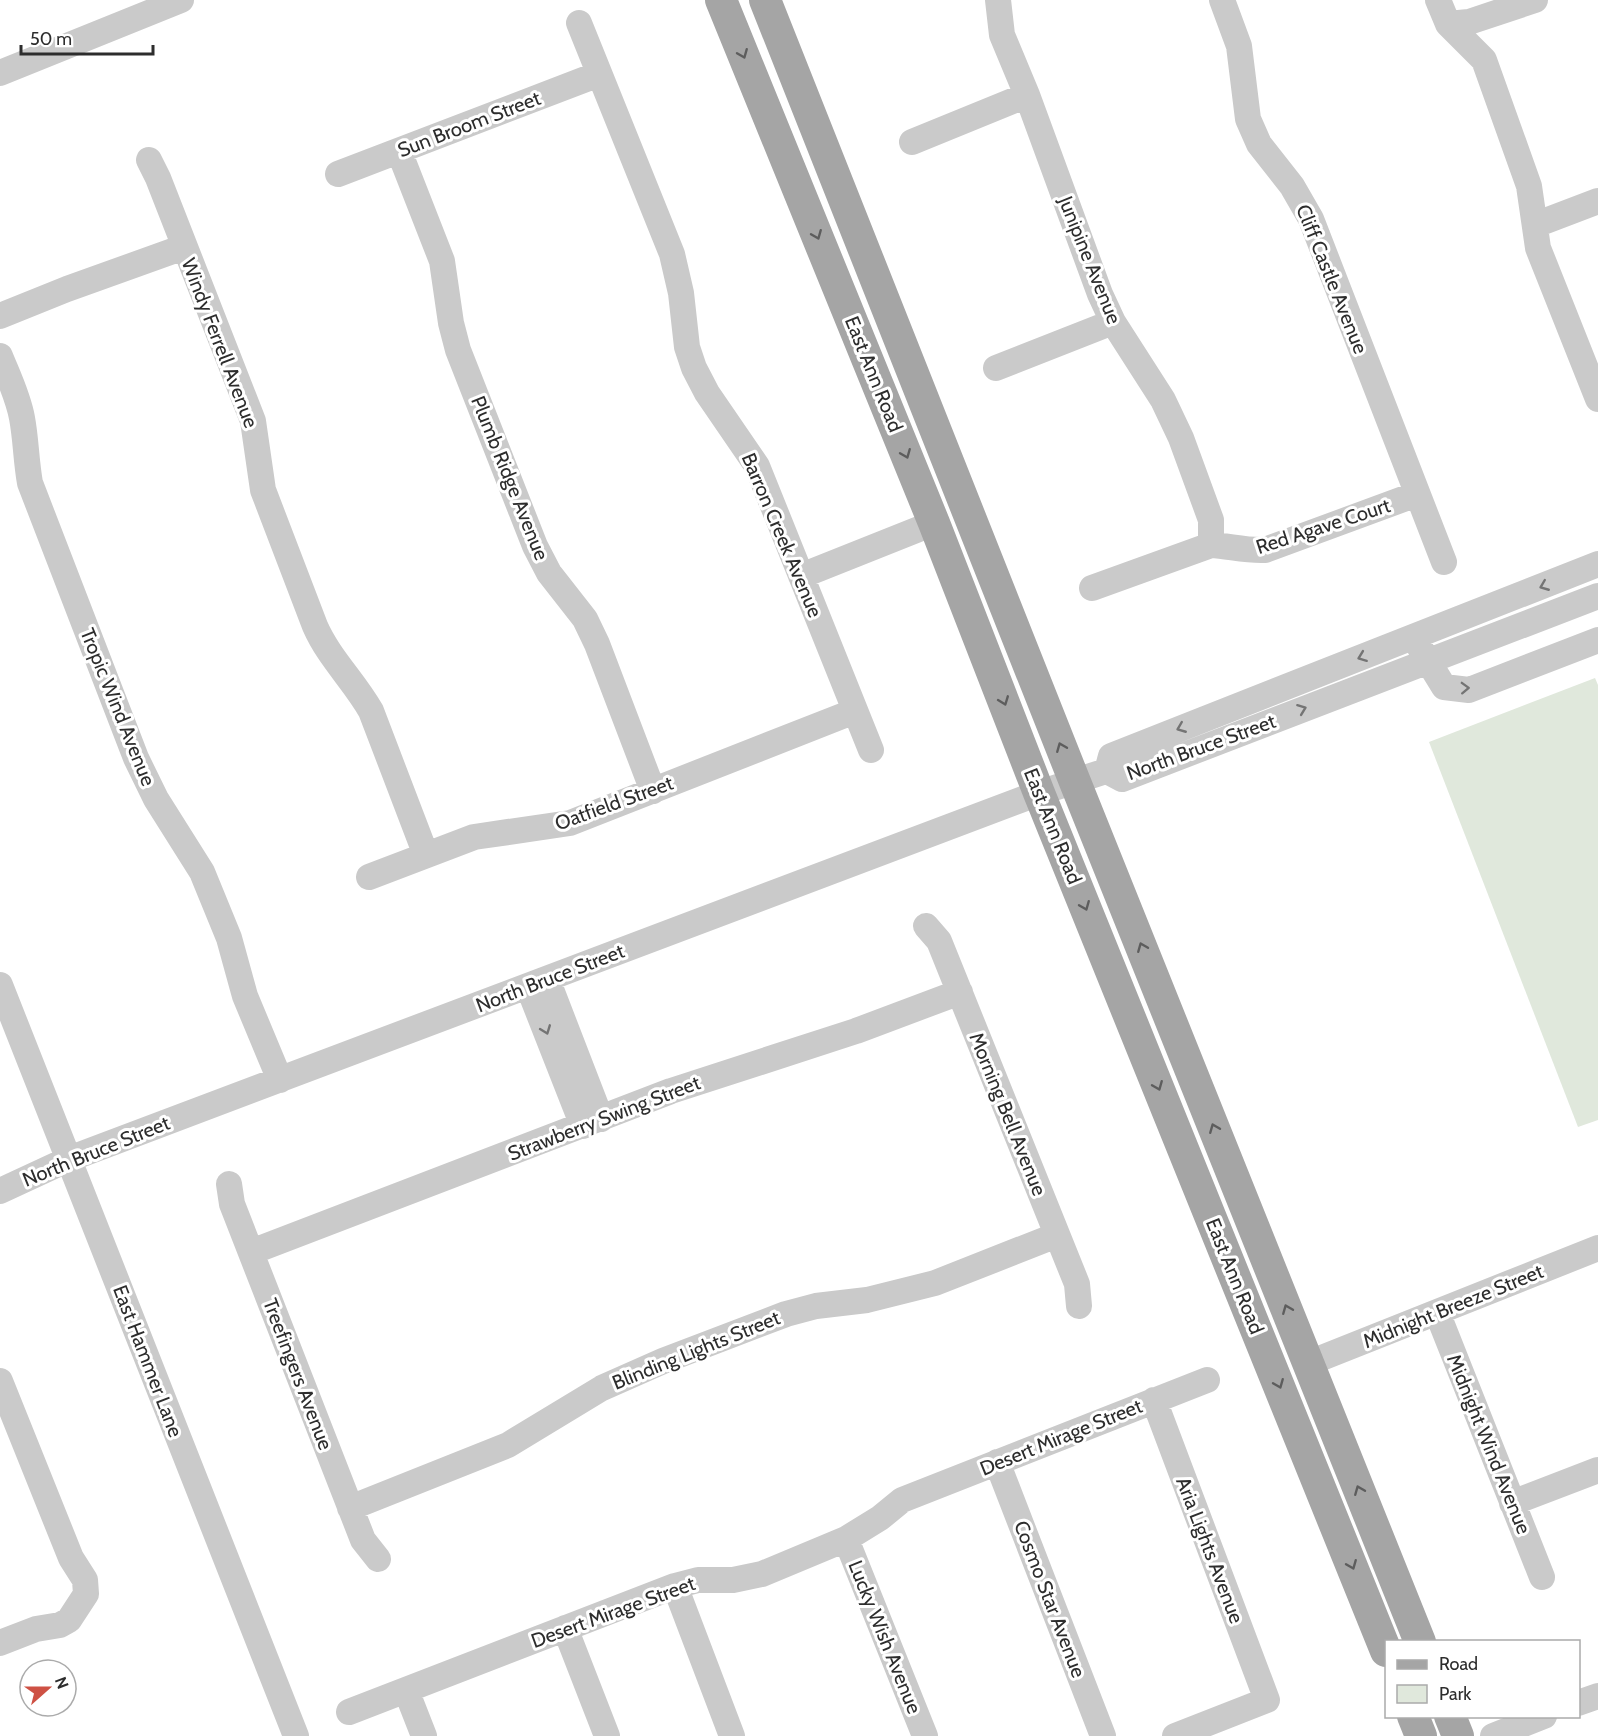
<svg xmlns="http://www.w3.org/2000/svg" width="1598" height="1736" viewBox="0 0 1598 1736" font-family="Cabin,sans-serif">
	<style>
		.green { fill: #e0e8dc }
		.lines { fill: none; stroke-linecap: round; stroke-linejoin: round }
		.minor { stroke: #cacaca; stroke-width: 26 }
		.major { stroke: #a5a5a5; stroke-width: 32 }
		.oneway { stroke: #5d5d5d }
		.oneway2 { stroke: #747474 }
		.labels { text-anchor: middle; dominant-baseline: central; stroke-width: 6; stroke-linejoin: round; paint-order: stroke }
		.street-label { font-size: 20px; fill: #2d2d2d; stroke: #fff }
	</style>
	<rect width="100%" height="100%" fill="#fff"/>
	<path class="green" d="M1595,678l3,7v435l-20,7 -149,-385z"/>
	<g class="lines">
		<path class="minor" d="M998,0l4,35 25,60 73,199 13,28 50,78 18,38 30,82v25
			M1222,0l17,46 9,73 11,25 33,42 19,33 133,343
			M1438,0l10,24 36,36 45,126 9,62 60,151
			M579,23l93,231 9,39 6,54 7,21 13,25 50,73 114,284
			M1448,24l21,-2 66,-22
			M0,73l181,-73
			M912,142l115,-47
			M399,151l43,110 9,62 7,27 77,196 14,27 36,46 12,25 56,147
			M149,160l9,18 95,243 10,69 52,136c14,32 39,55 56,85l55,144
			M338,174l261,-100
			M1535,225l63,-24
			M0,316l67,-27 117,-42
			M0,356c8,20 18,40 22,62 4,21 4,43 8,65l106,275 20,41 46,73 27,66 16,58 35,84
			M996,368l117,-46
			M1598,564l-487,192 -4,15 15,8 476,-183
			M801,576l133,-53
			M1092,588l119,-43c18,1 35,6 54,5l152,-56
			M1420,648l24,39 25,3 129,-50
			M369,877l105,-40 96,-14 285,-112
			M926,926l13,15 138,343 2,22
			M547,979l54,140
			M0,985l296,751
			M528,986l55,140
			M229,1184l3,20 131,336 15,19
			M0,1191l69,-32 970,-366 64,-21
			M251,1252l420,-161 185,-60 104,-39
			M1437,1312l105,265
			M1309,1363l289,-115
			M0,1381l71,177 14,22 1,14 -17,26 -9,5 -24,4 -36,14
			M1154,1400l113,300 -92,36
			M997,1462l106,274
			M1512,1503l86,-33
			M350,1508l158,-63 94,-57 61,-27 123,-47 30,-8 51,-6 68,-17 122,-48
			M846,1539l79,197
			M675,1586l57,150
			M565,1628l42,108
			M406,1690l18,46
			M1578,1703l20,-7
			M349,1712l326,-126 23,-6h35l29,-6 84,-35 34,-21 22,-18 305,-120
			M1493,1736l51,-20"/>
		<path class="major" d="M721,0l213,523 105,270 347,858
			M765,0l310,782 345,860
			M1413,1716l8,20
			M1450,1716l8,20"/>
	</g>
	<defs><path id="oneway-chevron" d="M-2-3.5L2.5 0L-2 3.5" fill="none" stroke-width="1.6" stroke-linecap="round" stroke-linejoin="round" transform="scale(1.5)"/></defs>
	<g class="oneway">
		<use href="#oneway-chevron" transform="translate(743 54) rotate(68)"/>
		<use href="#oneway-chevron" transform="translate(817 235) rotate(68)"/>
		<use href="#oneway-chevron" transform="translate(906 454) rotate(68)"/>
		<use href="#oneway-chevron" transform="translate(1004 701) rotate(69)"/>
		<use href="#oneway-chevron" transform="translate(1061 747) rotate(-112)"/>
		<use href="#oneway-chevron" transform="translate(1085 906) rotate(68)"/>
		<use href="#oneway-chevron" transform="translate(1142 947) rotate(-112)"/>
		<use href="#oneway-chevron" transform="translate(1158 1086) rotate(68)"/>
		<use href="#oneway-chevron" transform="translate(1214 1128) rotate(-112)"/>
		<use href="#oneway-chevron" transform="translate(1287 1309) rotate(-112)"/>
		<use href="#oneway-chevron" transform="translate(1279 1384) rotate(68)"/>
		<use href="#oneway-chevron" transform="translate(1359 1490) rotate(-112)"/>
		<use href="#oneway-chevron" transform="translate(1352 1565) rotate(68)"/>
	</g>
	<g class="oneway2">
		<use href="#oneway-chevron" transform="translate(1544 586) rotate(158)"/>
		<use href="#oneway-chevron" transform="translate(1362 657) rotate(159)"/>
		<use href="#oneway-chevron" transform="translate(1465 688) rotate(-2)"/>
		<use href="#oneway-chevron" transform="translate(1302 709) rotate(-21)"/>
		<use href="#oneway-chevron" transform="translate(1181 728) rotate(158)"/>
		<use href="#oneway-chevron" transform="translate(546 1030) rotate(69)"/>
	</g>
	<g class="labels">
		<g class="street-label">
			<text transform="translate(469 124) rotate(-21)">Sun Broom Street</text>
			<text transform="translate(1090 260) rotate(68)">Junipine Avenue</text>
			<text transform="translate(1332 279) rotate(68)">Cliff Castle Avenue</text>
			<text transform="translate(220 343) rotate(69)">Windy Ferrell Avenue</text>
			<text transform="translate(874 374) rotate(68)">East Ann Road</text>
			<text transform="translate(510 478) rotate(68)">Plumb Ridge Avenue</text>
			<text transform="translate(1323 526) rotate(-18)">Red Agave Court</text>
			<text transform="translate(782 535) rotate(67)">Barron Creek Avenue</text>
			<text transform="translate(118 707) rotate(68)">Tropic Wind Avenue</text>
			<text transform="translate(1201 747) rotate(-20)">North Bruce Street</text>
			<text transform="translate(614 803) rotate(-20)">Oatfield Street</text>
			<text transform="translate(1053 826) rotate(68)">East Ann Road</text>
			<text transform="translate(550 978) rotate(-21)">North Bruce Street</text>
			<text transform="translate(1008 1114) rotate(68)">Morning Bell Avenue</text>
			<text transform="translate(604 1118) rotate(-21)">Strawberry Swing Street</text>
			<text transform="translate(96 1151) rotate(-22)">North Bruce Street</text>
			<text transform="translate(1235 1276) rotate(68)">East Ann Road</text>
			<text transform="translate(1453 1306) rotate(-22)">Midnight Breeze Street</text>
			<text transform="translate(696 1350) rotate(-22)">Blinding Lights Street</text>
			<text transform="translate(148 1361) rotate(69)">East Hammer Lane</text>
			<text transform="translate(298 1374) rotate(69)">Treefingers Avenue</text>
			<text transform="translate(1061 1437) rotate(-22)">Desert Mirage Street</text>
			<text transform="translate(1489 1444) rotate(68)">Midnight Wind Avenue</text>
			<text transform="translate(1210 1550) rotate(69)">Aria Lights Avenue</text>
			<text transform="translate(1050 1599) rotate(69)">Cosmo Star Avenue</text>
			<text transform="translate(613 1612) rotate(-20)">Desert Mirage Street</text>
			<text transform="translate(885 1637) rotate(68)">Lucky Wish Avenue</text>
		</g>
	</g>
	<rect x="1385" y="1640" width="195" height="78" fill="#ffffff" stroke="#ababab" stroke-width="1.5"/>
	<rect x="1397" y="1660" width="30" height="9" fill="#a5a5a5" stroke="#ababab" stroke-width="1.5"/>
	<text x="1439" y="1670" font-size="18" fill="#2d2d2d">Road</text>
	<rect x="1397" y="1685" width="30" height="18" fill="#e0e8dc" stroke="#ababab" stroke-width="1.5"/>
	<text x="1439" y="1700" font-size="18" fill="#2d2d2d">Park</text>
	<g transform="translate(48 1688) rotate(69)"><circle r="28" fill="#ffffff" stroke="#ababab" stroke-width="1.5"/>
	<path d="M0-4.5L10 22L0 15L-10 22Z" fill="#ce5144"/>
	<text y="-9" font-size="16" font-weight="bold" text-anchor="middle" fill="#2d2d2d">N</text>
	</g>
	<path d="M21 45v9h132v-9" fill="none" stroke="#2d2d2d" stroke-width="3"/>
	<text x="30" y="45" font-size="18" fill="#2d2d2d" stroke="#ffffff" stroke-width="4.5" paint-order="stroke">50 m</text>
</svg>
